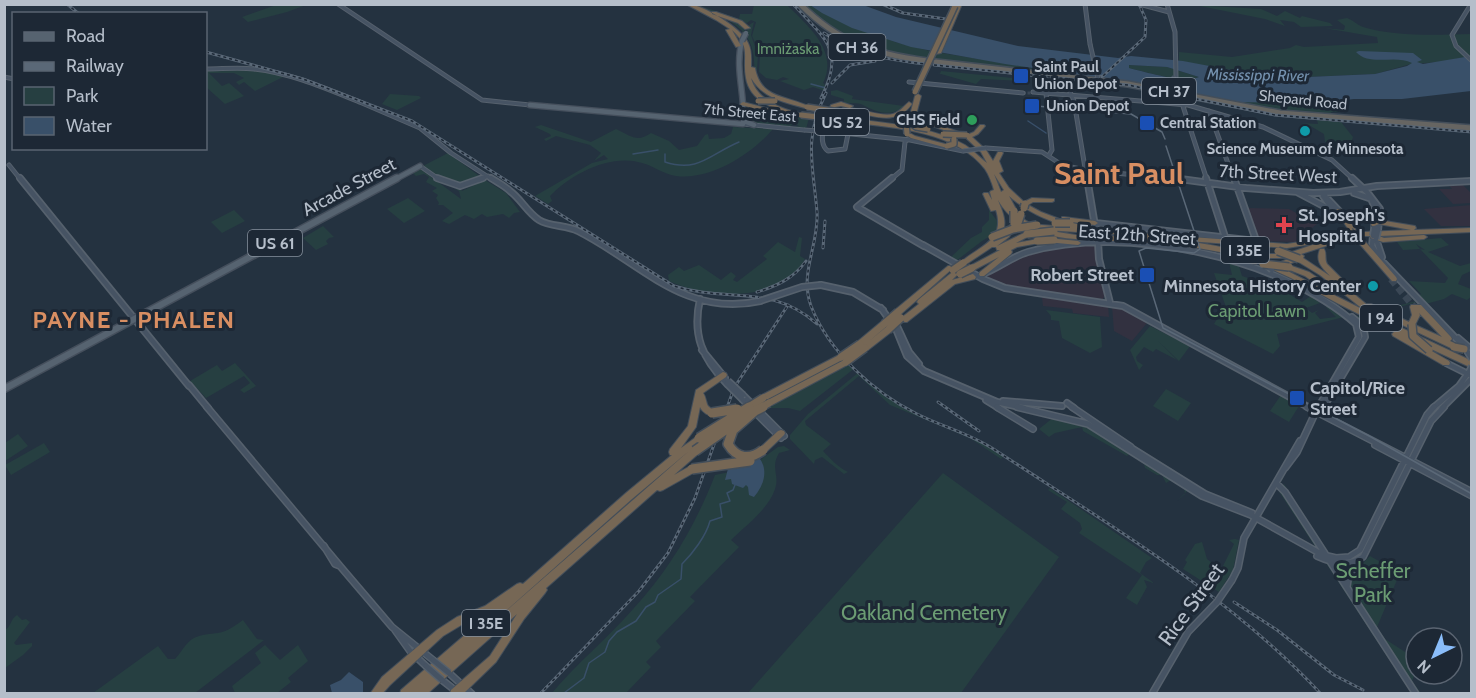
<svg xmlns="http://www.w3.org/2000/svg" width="1476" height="698" viewBox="0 0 1476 698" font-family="Cabin,sans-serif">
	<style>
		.medical { fill: #323140 }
		.green { fill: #263f41 }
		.water { fill: #395069; fill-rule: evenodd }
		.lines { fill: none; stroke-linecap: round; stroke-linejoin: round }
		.stream { stroke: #395069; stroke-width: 1.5 }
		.secondary-tunnel { stroke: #3a4755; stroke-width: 3; stroke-dasharray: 3 1.5; stroke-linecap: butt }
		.motorway-tunnel { stroke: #3a4755; stroke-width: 7; stroke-dasharray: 7 4; stroke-linecap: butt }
		.secondary-far2-casing { stroke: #56616d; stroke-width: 5 }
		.secondary-far1-casing { stroke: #56616d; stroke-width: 8 }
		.secondary-casing { stroke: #56616d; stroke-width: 8 }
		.primary-far1-casing { stroke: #454f5c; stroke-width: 7 }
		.primary-casing { stroke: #454f5c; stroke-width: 9 }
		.trunk-casing { stroke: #434e5a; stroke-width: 8 }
		.motorway-casing { stroke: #434e5a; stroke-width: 2 }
		.secondary-far2 { stroke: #465363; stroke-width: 3 }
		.secondary-far1 { stroke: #465363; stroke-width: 4.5 }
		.secondary { stroke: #465363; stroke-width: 5 }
		.primary-far1 { stroke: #566370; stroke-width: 4.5 }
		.primary { stroke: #566370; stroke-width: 6 }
		.trunk { stroke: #666562; stroke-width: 5 }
		.motorway { fill: #766755; fill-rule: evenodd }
		.tram { stroke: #5a6877; stroke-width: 1.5 }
		.rail-casing { stroke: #5a6877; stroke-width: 3 }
		.rail { stroke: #1d2835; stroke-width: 1.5; stroke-dasharray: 3; stroke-linecap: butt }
		.secondary-bridge-far2-casing { stroke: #56616d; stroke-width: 5; stroke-linecap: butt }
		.secondary-bridge-far1-casing { stroke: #56616d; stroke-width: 8; stroke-linecap: butt }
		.secondary-bridge-casing { stroke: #56616d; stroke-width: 8; stroke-linecap: butt }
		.primary-bridge-casing { stroke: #454f5c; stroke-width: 7; stroke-linecap: butt }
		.motorway-bridge-far2-casing { stroke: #434e5a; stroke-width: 8; stroke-linecap: butt }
		.motorway-bridge-far1-casing { stroke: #434e5a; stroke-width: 10; stroke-linecap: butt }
		.motorway-bridge-casing { stroke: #434e5a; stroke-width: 12; stroke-linecap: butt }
		.secondary-bridge-far2 { stroke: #465363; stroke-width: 3 }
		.secondary-bridge-far1 { stroke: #465363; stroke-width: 4.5 }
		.secondary-bridge { stroke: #465363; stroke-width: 5 }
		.primary-bridge { stroke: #566370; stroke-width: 4.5 }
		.motorway-bridge-far2 { stroke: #766755; stroke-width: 5 }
		.motorway-bridge-far1 { stroke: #766755; stroke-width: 7 }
		.motorway-bridge { stroke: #766755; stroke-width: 9 }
		.transit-dot { fill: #1a4fb4; stroke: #1d2835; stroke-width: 2 }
		.leisure-dot { fill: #2e9e5b; stroke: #1d2835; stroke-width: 2 }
		.culture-dot { fill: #0f9aa8; stroke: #1d2835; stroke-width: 2 }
		.health-dot { fill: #e0444e; stroke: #1d2835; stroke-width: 2 }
		.labels { text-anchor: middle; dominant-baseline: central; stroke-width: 6; stroke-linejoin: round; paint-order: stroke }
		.far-park-label { font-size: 15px; fill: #6b9c73; stroke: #1d2835 }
		.far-poi-label { font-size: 15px; font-weight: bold; fill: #b5beca; stroke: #1d2835; text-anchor: start }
		.far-street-label { font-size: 15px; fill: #b5beca; stroke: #1d2835 }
		.shield { fill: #1d2835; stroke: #87919d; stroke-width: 1.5 }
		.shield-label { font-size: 16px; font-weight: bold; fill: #b5beca }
		.far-water-label { font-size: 16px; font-style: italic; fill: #7491ae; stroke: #1d2835 }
		.street-label { font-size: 18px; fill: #b5beca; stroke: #1d2835 }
		.poi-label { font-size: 18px; font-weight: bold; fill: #b5beca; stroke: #1d2835; text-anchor: start }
		.park-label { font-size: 18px; fill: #6b9c73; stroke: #1d2835 }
		.near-park-label { font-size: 21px; fill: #6b9c73; stroke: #1d2835 }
		.near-street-label { font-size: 21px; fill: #b5beca; stroke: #1d2835 }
		.district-label { font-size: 24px; font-weight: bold; letter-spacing: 1.5px; fill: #d88e62; stroke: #1d2835 }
		.town-label { font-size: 30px; font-weight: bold; fill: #d88e62; stroke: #1d2835 }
	</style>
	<rect width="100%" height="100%" fill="#243240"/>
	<path class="medical" d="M1461,183l10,10v10l-18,1 -14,-15h13l-4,-5z
		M1471,205v21h-30l-17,-17z
		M1246,208l43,1 28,15 -22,18 -37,-1z
		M1091,244l5,4 9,47 -2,4 -94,-11 -27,-12 31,-16 30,-11z
		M1042,297l63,7 3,1 1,12 -36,-4 -1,-4 -29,-3z
		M1112,306l10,2 25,15 -15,18 -18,-10z"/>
	<path class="green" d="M279,4l27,1 -19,7 -39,10 -6,-5z
		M698,5l41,14 1,-5h12l2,-9h33c21,21 52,46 36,78l4,4 -2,4 -12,-4 -9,3 -24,-9 9,-2 -6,-2 -6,3 -11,-2 -7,-6 1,-19 -8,-17 4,-14 -5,-2 -4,3 -9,-2 5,5 3,8 3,-9 5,-3 -3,13 7,20 -1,15h-3c3,-41 -25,-50 -56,-65z
		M803,5h7l14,8 71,29 35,9 110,18v2c-51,-6 -142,-6 -185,-29 -19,-9 -36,-23 -52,-37z
		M1195,5l66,4 16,7 8,-5 15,7 2,-2 28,7 3,3 -32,1 -7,-5 -14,-2 5,6 -20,-7z
		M1347,18c6,2 10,7 16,9 34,10 74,8 108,7v22l-31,6 -29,2 -36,10 -90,4 -1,2 -105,-19v-9l53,5 58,-9 6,-3 8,2 74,-4 -1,-6 -53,-9 20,2 1,-4 -8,-6z
		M1129,65l38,2 32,10c-14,7 -53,-5 -70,-9z
		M206,69h47l32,7 -30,15 -11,-9 -5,3 -3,-3 8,-4 -10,-5h-25l13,13 7,-3 15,13 -19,8 -19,-17z
		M941,71l83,8v2l-43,-2 -5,5 -42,-12 6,2z
		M837,90l16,6 -1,3 52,7c-12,12 -28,6 -41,-1 -6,-3 -13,-1 -19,-2v-4l-13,-4v-4z
		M390,94l29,2 2,2 -24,12 -15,-6z
		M1333,101l7,11h-9l2,3 -79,-8 -26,-5z
		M746,106l57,12v1l6,-1 -3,11 -15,-2 8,-1 -5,-3 -5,4 -14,-1 3,-4 -4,3 -27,-2z
		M1317,120l24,2 12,15 -2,6 -26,-1 -1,-8 -17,-10 -8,-1 19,1z
		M541,125l50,17 25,-13c15,7 21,14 35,4l18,8 10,9 18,-4 8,-11 3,-1 1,5 15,-1 7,-4 2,-7 40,2c-20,24 -62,52 -97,47 -13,-2 -22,-10 -34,-13 -31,-10 -71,11 -92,33l2,5 -4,3 -13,-8 57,-33 16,-4 -4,-4 -10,6 7,-8 -11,-8 -34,-9 -10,5 -2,-2 7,-3 -1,-2 -15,-7z
		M448,153l34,25c-24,13 -39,3 -59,-12z
		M419,168l42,31 -2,-8 -4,-2h6l1,2 23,-11 21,13 14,19 -6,1 -5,5 -6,-4 -16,3 -5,-3 -8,5 -9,-4 -16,9 -7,-3 11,-8 -10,-8h-5l1,-2 -3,-5 2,-3 -6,-4 5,-3 -11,-6 3,-5 -5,-3 -8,2 -4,-4z
		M408,198l17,13 -21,12 -17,-14z
		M234,210l11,11 -23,12 -11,-11z
		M989,210l9,12 -1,10 -15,9 -26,20 -4,-2v-3l19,-18 11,-6v-5l7,-7z
		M323,226l11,11 -5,1 -3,3 2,3 -12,6 -13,-12z
		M799,237l3,1 -2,18 5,3c-23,45 -97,40 -136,22l-1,-6 11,-8 5,4 15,-6 22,15 10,-8 5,4 -3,4 4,2 30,-23 -4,-3 15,-14 17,10z
		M1441,238l8,7 -21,7 32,14 11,-3v8l-9,4 -4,9 13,5v8l-4,3 -15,-6 -8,5 -22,6 -4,-3 -61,16 -2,-1 61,-16 -2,-4 7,-3 -12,-13 36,2 3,-5 -28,-29 5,1 -9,-6 4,5 -17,1 -6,-8z
		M1229,262l9,1 4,13 30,10 4,-4 10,5 -2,4 18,11 9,-6 9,7 -14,5 6,5 7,-3 -4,3 5,6 16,-2 -10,-10 3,-1 15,11 -67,17 3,12 -7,8 -59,-30 6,-10 7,-4 -13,-37 18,2z
		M1046,310l54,7 2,30 -12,6 -28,-15 -3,-17 -8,-1v-4z
		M1150,326l40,20 -11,15 -21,-20 19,19 -21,-11 -3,3 -9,-5 -8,10 1,4 6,4 -4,5 -9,-20z
		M235,363l21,23 -12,7 -4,-3 10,-7 -6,-7 -38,22 -16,-17 27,-16 5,6z
		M851,364l4,4 -55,43 -12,-3h-20z
		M859,372l29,26 19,12 65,27 32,19 -3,3 -31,-21 -80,-33 -31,-29 -54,45 1,4 25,19 -8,7c8,8 13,15 25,21l-4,2 -22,-17 -7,3 -1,4 -24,-25v-4l18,-21z
		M1166,389l25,14 -13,18 -25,-15z
		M1281,395l18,11 -10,16 -19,-11z
		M1054,417l30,7 102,65 1,2 -10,10 8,-7 -1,-6 -13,-8 -5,3 -4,-8h-5l-12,-7 -1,-4 -15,-10 -2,2 -44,-25 -1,-4 -27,6 -6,4 -10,-8z
		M18,434l10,12 -23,15v-18z
		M44,443l6,9 -39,23 -6,-10z
		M784,446l6,4 -11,3c-9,15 1,22 -4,36 -7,21 -29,36 -44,51l8,7 -49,50 5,4 -39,40 5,6 -15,15 5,5 -25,26 -75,1c26,-31 57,-56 83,-86 36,-39 62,-84 81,-133l34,-7 29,-21z
		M943,473l116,84 -98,136h-213z
		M1284,484l50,77 16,-1 14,-8 -2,4 -16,10 8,-2 -4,20 7,-15 13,-13 30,17 -23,54 8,12 31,20v12l-4,10 9,12h-10l-133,-203z
		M1050,488l102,70 -6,4 -6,11 14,10 -10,-3 3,7 -10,18 -11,-7 16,-23 -63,-42 3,-4 -2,-6 -19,-14 6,-7 -19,-12z
		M1235,539l4,1 -6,30 -14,22 -36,-23 4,-7 -2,-2 10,-16 7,-2 5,17 14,11 13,-26 -5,-4z
		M17,615l5,5 4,-1 4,3 -16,21 2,2 16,-2v3l-9,9 -18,13v-38c7,-4 5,-11 12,-15z
		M243,620l14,19 7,1 -69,53h-102l65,-47 10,13h7c7,-7 10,-16 19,-21 8,-4 16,-4 24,-5 9,-1 18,-8 25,-13z
		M265,645l15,15 18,-15 10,16 -20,17 3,4 -14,11h-42l-3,-7 29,-23 -6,-10z"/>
	<path class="water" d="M810,5h53l33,12 122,29 100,12 13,-2 52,5 101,19 1,-2 90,-4 32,-8 5,-3c-17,-9 -42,4 -56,-11l3,-1 54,2 9,7 -5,2 6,2 48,-8v35l-69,8h-48l-34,4 -92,-1 -87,-18 -136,-20 -94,-17 -59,-19 -30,-15zM1129,65l38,2 32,10c-15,7 -53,-5 -70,-9z
		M757,455c12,13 8,29 -3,42l-5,-2 -1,-8 -2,-2 -3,3 -11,-4 -1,-5 -6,1 4,-15z
		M349,672l14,10v11h-31l-2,-8 11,-5z"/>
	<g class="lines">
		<path class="stream" d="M811,84l15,4
			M1028,121l18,12
			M633,154l25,-4
			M665,154v8c34,11 45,-8 74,-20
			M564,693l20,-15 5,-15 16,-11 4,-11 8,-9 19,-11 10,-14 9,-5 3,-7 23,-16 1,-15c11,-11 24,-28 28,-43l12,-4 -2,-13 10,-3 -3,-8 6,-3 2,-5"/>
		<path class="secondary-tunnel" d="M1023,93h10"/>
		<path class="motorway-tunnel" d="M1391,279l23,28"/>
		<g class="secondary-far2-casing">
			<path id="secondary-far2" d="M338,4l144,96 48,5
				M1085,4l5,40
				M1139,4l30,8
				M1167,4l8,28 1,45
				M1471,4l-19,31 4,11 16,15
				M206,69c16,0 32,-2 48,0 37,4 73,20 108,34
				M4,77l10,2
				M909,82l114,11
				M1066,82l8,19 13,79
				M1045,84l7,66 -3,5
				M1033,92l155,13 75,22 69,33 22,20
				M1180,97l27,83
				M362,103l58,25 31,25 42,27
				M1209,111l25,69
				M743,124l61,6
				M830,127l-7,1c-1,9 -2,18 5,23l17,-2 3,-15
				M832,132l78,8 53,11
				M986,148l56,4 20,13 23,5 101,10
				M9,165l12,15
				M420,166l20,14
				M480,180l8,-4
				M890,180l12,-10 3,-28 3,-3"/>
		</g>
		<g class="secondary-far1-casing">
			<path id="secondary-far1" d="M20,178l169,208
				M437,178l23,8 23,-8
				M491,178c6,4 14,8 19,13 11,8 17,21 29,29 11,7 28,5 39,11 62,31 106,87 182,70
				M892,178l-35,29 67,39
				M1087,178l8,48
				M1173,178l73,10 67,5 27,-1 37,-6 95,-5
				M1206,178l20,62
				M1234,178l23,65
				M1352,178l15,14 13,17 -2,21
				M1297,192l38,20
				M1354,193l15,5
				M1323,194l16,17
				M1323,196l10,14
				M1372,201l4,9 -2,20
				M1095,223l161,18
				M1373,236l-1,10 8,13 86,90
				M1376,239l6,18
				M1098,242l1,17 11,44
				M923,245l60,34 22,9 118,18 187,102
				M987,272c14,-6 27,-16 41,-20 96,-28 253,5 328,72l3,13 -41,71
				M821,285l32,7 30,18
				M700,299c-8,36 2,59 27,85
				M881,308l15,21 11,27 17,15 73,31 27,6
				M895,322l14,30 10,12
				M1458,338l14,12
				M702,350l23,28
				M1446,363l24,12
				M189,385l19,23
				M743,395l13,13
				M743,400l8,8
				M986,400l13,8
				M1003,401l59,5
				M1067,403l7,5
				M1323,408l42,-71 -2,-11 -11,-9
				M1433,408l26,-22 10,-14
				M1442,408l30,-30"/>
		</g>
		<g class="secondary-casing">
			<path id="secondary" d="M207,407l133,159
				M750,407l31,31
				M755,407l29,29
				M997,407l36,22
				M1017,407l71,17 114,72 49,19 72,40 13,3 13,-1 11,-7 67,-135 7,-8
				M1072,407l59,40
				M1307,407l165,85
				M1318,412l5,-5
				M1375,445l97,51
				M1128,446l77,48 47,19
				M1285,468l12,-16 21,-45
				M1276,483l9,9 131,202
				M324,546l11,18 5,2 52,61 41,33
				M1317,556c16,7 31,11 46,1l68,-136 13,-14
				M1232,580l6,-12 6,-30 56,-97
				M1347,587l1,-7 10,-18
				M395,630l15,21 16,15
				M449,673l23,21
				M442,680l14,11
				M1152,694l36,-62 29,-30"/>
		</g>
		<g class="primary-far1-casing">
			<path id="primary-far1" d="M530,105l213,19c3,-28 -9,-55 -1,-83
				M744,121l10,4
				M394,180l26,-14"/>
		</g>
		<g class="primary-casing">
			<path id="primary" d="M4,389l393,-211"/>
		</g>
		<g class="trunk-casing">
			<path id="trunk" d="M800,4c39,39 74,50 127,57
				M936,62l192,22 152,29 192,15"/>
		</g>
		<g class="motorway-casing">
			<path id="motorway" d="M686,4c17,0 55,24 62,39 4,8 3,16 3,24l4,1c6,32 32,27 55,39l-1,1h-4c-22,-6 -42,-10 -54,-30 6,23 31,31 52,36v2l-2,1c-21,-6 -51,-14 -55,-39 -4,-22 6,-30 -14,-48l9,16 -5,1 -10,-17 4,-1 -14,-9z
				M957,4h5l-21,49 -5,1 -1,-1z
				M712,12h4l26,9 8,7 -5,1 -7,-6 -26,-9z
				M918,94l3,2 -4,15 3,7 47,17 7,-3 6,-7h4l1,1 -7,8 -6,3 14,13 7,11 5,-9h4l1,1 -4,8 4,10 -4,2 10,15 15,14 8,-4 22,1v2l-2,1h-19l-5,3 13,7 21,8v-3h2l31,4 3,2 -3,2 -31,-4 26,6 48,6 149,11 77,-12 47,-2 -32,-6 -5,2h-2l-1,-2 1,-2 7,-2 36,6 1,2 -2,2 58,-2v4l-93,4 5,2 40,-3 3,2 -3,2 -41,3 -12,-4 -1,-2h-6l-38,6 1,2 -1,2 -25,8 3,2 -1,2 27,18c-8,-9 -15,-14 -10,-27h4c3,5 0,9 3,15l27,27v3l12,10h5l38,18 3,-7 -2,-8 1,-2h10l30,32 1,2 -2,2 13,6 1,2 -1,2h-6l-82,-39 -3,2 100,47v7l-56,-26 33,19 1,2 -1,2h-6l-50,-29 -1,-2 2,-2 -57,-29 -46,-25 -33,-15 -3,1 -22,-3 -3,-2 3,-2 13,1 -4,-1c-27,-7 -54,-11 -82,-13 -17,-2 -34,-3 -50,-3 -41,-2 -89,-1 -112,-41 5,14 10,22 3,36l4,-3 6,-9h4l1,2 -7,11 -12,9 27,-13 1,-3h2l21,8 30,3 3,2 -3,2 -31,-3 -8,-2v3l-22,4 -6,3 1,2 -1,2 -27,22h-4l-1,-2 1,-2 19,-15 -25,13h-4l-1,-2 1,-2 30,-16h-3l-1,-3h-4l-27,18h-2l-3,-2c18,-17 46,-21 36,-53l-5,1 -8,-17 1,-1h4l4,7 -2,-8 1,-1 3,-1c-2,-7 -5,-15 -9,-21 -28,-37 -90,-42 -133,-46l-3,-2 3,-2c36,4 81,8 113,26 9,6 14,12 22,18l-6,-11 -15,-14 -50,-18 -5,-9 4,-15zM994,174l10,16 -3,2zM1009,196c18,16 37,24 60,31l-28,-2 -3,2c-9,-4 -16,-8 -23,-14l2,-2zM1045,230l32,2h2l1,-2 55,7 -59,-2zM1029,236l9,3 -22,4zM1144,238h1l142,10 31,-5 -32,11h-28l-1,3c-36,-13 -74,-17 -113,-19zM1297,255l-16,7 -1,2 3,2 14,-5 23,14 44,35 -30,-15 4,-2 -1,-2 -28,-19 -20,-7 -3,2 1,2 18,7 21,15 -46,-24 -20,-9h26zM1419,313l23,24 -27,-12 5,-10z
				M743,102l38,10 1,1 -3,2 -38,-10 -1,-1z
				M841,102l12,4 -3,2 -9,-2 -6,1 -9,21 -1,1h-4l-1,-1 11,-23z
				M909,102l3,2c-20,26 -42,7 -68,8l-2,2 16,2 3,2 -3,2 -18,-5 -2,2 7,5 -3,2 -10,-7c1,-1 6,-7 7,-7 12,-7 39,8 54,4 7,-2 11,-8 16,-12z
				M908,132l7,4 34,9 1,1 -3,2 -36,-10 -6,-4z
				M1337,209h4l14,20 1,2 -1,2h-4l-15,-22z
				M1358,238h4l34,39 1,2 -1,2h-4l-34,-39 -1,-2z
				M948,266h4l1,2 -52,46h-6l-1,-2 1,-2z
				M955,270h2l3,2 -8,8 21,-6 3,3 -1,2 -20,5 -48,38h-6l-1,-2 1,-2 18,-14 -2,-2 1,-2z
				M884,321l3,1 1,2 -1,2 -19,16 17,-14h6l1,2 -1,2 -23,18h-6l-1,-2 1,-2h-5l-1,-2 1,-2 24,-20z
				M841,354l3,1 1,2 -1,2 -78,41 -3,1 -3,-1 -1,-2 1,-2z
				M846,359l3,1 1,2 -1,2 -77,41 -3,1 -3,-1 -1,-2 1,-2z
				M723,372l3,1 1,2 -1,2 -23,16c3,4 3,10 5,13 3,3 6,4 8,7l-1,2c-6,2 -13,-3 -15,-8l-4,20 -15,21 18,-13 3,1 1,2 -11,10 3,-1 3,1 1,3 -1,3 -24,21 18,-10 3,1 1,3 -1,3 -32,18 -3,1 -3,-1 -111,98 1,2 -2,3 -21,26 -28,43 -33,32h-13l1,-4 39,-34 27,-42 -90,80h-13l1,-2 -2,2h-13l1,-4 87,-75 -25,9 -20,12 -53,49 -8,9h-12l12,-17 55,-47 20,-13 28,-11 32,-22 3,-1 3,1 103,-91 46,-38h-2l-1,-3 1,-3 18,-23 8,-36zM689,451l-207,181 150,-133z
				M781,430l3,1 1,2 -1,2 -18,17 -3,2 -3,-2 -1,-2 1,-2 18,-17z"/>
		</g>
		<use href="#secondary-far2" class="secondary-far2"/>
		<use href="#secondary-far1" class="secondary-far1"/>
		<use href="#secondary" class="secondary"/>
		<use href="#primary-far1" class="primary-far1"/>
		<use href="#primary" class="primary"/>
		<use href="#trunk" class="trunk"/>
		<use href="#motorway" class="motorway"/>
		<path class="tram" d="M1024,105l107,9 31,18 3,7
			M1166,146l34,103 -6,4 -48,-5 -7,3 24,77 208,109 101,57"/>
		<g class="rail-casing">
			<path id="rail" d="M67,4l12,10
				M793,4c32,35 53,46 28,94
				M882,4l21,9 43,6
				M824,33c31,21 64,27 101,31
				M206,52l97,27 109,42 262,165c54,17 97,-3 143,38
				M934,65l194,20 147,30 197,17
				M1092,80l11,-4 42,-39 1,-17 -7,-16
				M832,83l18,-18 25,-4
				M826,93c-23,46 -13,71 -9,119 2,33 -18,61 -6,94 18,46 62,86 106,108 26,13 54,20 78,36 113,74 234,145 326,244
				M823,248l2,-27
				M757,292c20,-6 37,-14 49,-31
				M938,402l41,29
				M1234,602l43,28 57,45 29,15
				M540,694l99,-103 29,-38 27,-55 39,-110 54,-83"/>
		</g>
		<use href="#rail" class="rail"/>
		<g class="secondary-bridge-far2-casing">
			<path id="secondary-bridge-far2" d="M1090,44l10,43
				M1173,77l7,20
				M804,130l28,2
				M963,151l23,-3"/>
		</g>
		<g class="secondary-bridge-far1-casing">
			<path id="secondary-bridge-far1" d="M1096,228l2,13
				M1373,236l1,-6
				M1376,239l2,-9
				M1226,240l5,14
				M1257,243l7,19 8,8
				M760,301l42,-14 19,-2
				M1467,351l5,8
				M1469,372l3,-6
				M728,381l15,14
				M727,384l16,16"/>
		</g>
		<g class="secondary-bridge-casing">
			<path id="secondary-bridge" d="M1217,602l15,-22
				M433,660l16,13
				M426,666l16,14"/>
		</g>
		<g class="primary-bridge-casing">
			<path id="primary-bridge" d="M742,41l4,-8"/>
		</g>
		<g class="motorway-bridge-far2-casing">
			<path id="motorway-bridge-far2" d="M915,92l40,-86
				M758,101h17
				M807,107l46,7
				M801,115l51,6
				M906,122l1,12
				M911,123l5,4 12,2
				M943,134l24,1
				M947,146l7,-2v-5"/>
		</g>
		<g class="motorway-bridge-far1-casing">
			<path id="motorway-bridge-far1" d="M1024,208l1,-4
				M1014,211v12
				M1055,223h15
				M1017,226l4,-12
				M1349,231l8,10
				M1027,234l27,-3
				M992,237l21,-8 24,-4
				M1037,241l17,-1
				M1278,251l21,8
				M1263,264l26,3
				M953,270l10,-7
				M960,274l12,-6
				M884,324l14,-12
				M1412,324l1,12 16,14
				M888,330l13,-12
				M1454,347l10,2
				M841,357l19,-13
				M846,362l19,-14
				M747,408l16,-10
				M760,408l9,-5"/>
		</g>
		<g class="motorway-bridge-casing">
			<path id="motorway-bridge" d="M756,410l-23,20 -5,14c9,15 22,16 35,6
				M753,412l10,-5
				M712,413l25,-4
				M699,438l50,-31
				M695,451l43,-30
				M692,469l58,-8"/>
		</g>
		<use href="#secondary-bridge-far2" class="secondary-bridge-far2"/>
		<use href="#secondary-bridge-far1" class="secondary-bridge-far1"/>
		<use href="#secondary-bridge" class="secondary-bridge"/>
		<use href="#primary-bridge" class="primary-bridge"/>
		<use href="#motorway-bridge-far2" class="motorway-bridge-far2"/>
		<use href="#motorway-bridge-far1" class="motorway-bridge-far1"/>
		<use href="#motorway-bridge" class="motorway-bridge"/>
	</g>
	<g class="transit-dot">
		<rect x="1013" y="68" width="16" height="16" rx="3"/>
		<rect x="1024" y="98" width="16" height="16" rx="3"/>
		<rect x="1139" y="115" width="16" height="16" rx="3"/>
		<rect x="1139" y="267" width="16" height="16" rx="3"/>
		<rect x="1289" y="390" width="16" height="16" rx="3"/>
	</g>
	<circle class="leisure-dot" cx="972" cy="120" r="6"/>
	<g class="culture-dot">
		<circle cx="1305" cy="131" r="6"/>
		<circle cx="1373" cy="286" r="6"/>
	</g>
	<path class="health-dot" d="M1281 216h6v6h6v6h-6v6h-6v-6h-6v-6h6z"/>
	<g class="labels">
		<g class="far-park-label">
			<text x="788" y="49">Imniżaska</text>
		</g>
		<g class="far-poi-label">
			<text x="1034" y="67">Saint Paul<tspan x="1034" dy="17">Union Depot</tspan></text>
			<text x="1046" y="106">Union Depot</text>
			<text x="960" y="120" text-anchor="end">CHS Field</text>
			<text x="1160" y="123">Central Station</text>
			<text x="1305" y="149" text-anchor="middle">Science Museum of Minnesota</text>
		</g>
		<g class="far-street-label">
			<text transform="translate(1303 100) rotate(6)">Shepard Road</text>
			<text transform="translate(750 113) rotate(5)">7th Street East</text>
		</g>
		<g class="shield">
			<rect x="828.5" y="34" width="57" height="26" rx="4.5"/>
			<rect x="1142" y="78" width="54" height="26" rx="4.5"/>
			<rect x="815" y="109" width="54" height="26" rx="4.5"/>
			<rect x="248" y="230" width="54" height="26" rx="4.5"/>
			<rect x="1221" y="237" width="48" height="26" rx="4.5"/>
			<rect x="1360" y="305" width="42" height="26" rx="4.5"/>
			<rect x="462" y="610" width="48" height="26" rx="4.5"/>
		</g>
		<g class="shield-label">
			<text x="857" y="47">CH 36</text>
			<text x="1169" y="91">CH 37</text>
			<text x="842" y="122">US 52</text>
			<text x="275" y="243">US 61</text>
			<text x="1245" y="250">I 35E</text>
			<text x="1381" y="318">I 94</text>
			<text x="486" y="623">I 35E</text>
		</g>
		<g class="far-water-label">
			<text transform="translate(1258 75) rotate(1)">Mississippi River</text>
		</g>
		<g class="street-label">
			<text transform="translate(1278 174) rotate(3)">7th Street West</text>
			<text transform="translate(349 187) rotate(-28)">Arcade Street</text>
			<text transform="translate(1137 235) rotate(4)">East 12th Street</text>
		</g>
		<g class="poi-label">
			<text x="1298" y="215">St. Joseph's<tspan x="1298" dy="21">Hospital</tspan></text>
			<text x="1134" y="275" text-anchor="end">Robert Street</text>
			<text x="1361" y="286" text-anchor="end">Minnesota History Center</text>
			<text x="1310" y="388">Capitol/Rice<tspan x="1310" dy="21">Street</tspan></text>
		</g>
		<g class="park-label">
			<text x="1257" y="311">Capitol Lawn</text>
		</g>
		<g class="near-park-label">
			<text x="1373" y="570">Scheffer<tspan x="1373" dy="24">Park</tspan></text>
			<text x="924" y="612">Oakland Cemetery</text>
		</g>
		<g class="near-street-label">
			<text transform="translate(1191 604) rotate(-54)">Rice Street</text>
		</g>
		<g class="district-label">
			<text x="134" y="319">PAYNE - PHALEN</text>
		</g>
		<g class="town-label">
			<text x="1119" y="173">Saint Paul</text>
		</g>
	</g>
	<rect width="1476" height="698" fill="none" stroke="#b5beca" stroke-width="12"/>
	<rect x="12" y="12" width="195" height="138" fill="#1d2835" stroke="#5a6471" stroke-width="1.5"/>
	<rect x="24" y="32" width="30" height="9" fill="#566370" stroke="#5a6471" stroke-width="1.5"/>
	<text x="66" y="42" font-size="18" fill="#b5beca">Road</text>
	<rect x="24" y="62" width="30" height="9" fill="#5a6877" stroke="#5a6471" stroke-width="1.5"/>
	<text x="66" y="72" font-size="18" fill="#b5beca">Railway</text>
	<rect x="24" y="87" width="30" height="18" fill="#263f41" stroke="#5a6471" stroke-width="1.5"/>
	<text x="66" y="102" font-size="18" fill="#b5beca">Park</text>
	<rect x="24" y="117" width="30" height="18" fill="#395069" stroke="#5a6471" stroke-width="1.5"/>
	<text x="66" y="132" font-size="18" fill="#b5beca">Water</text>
	<g transform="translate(1434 656) rotate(223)"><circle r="28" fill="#1d2835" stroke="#5a6471" stroke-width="1.5"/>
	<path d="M0-4.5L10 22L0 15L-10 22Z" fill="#8abdfa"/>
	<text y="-9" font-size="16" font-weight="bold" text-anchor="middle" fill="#b5beca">N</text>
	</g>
</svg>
